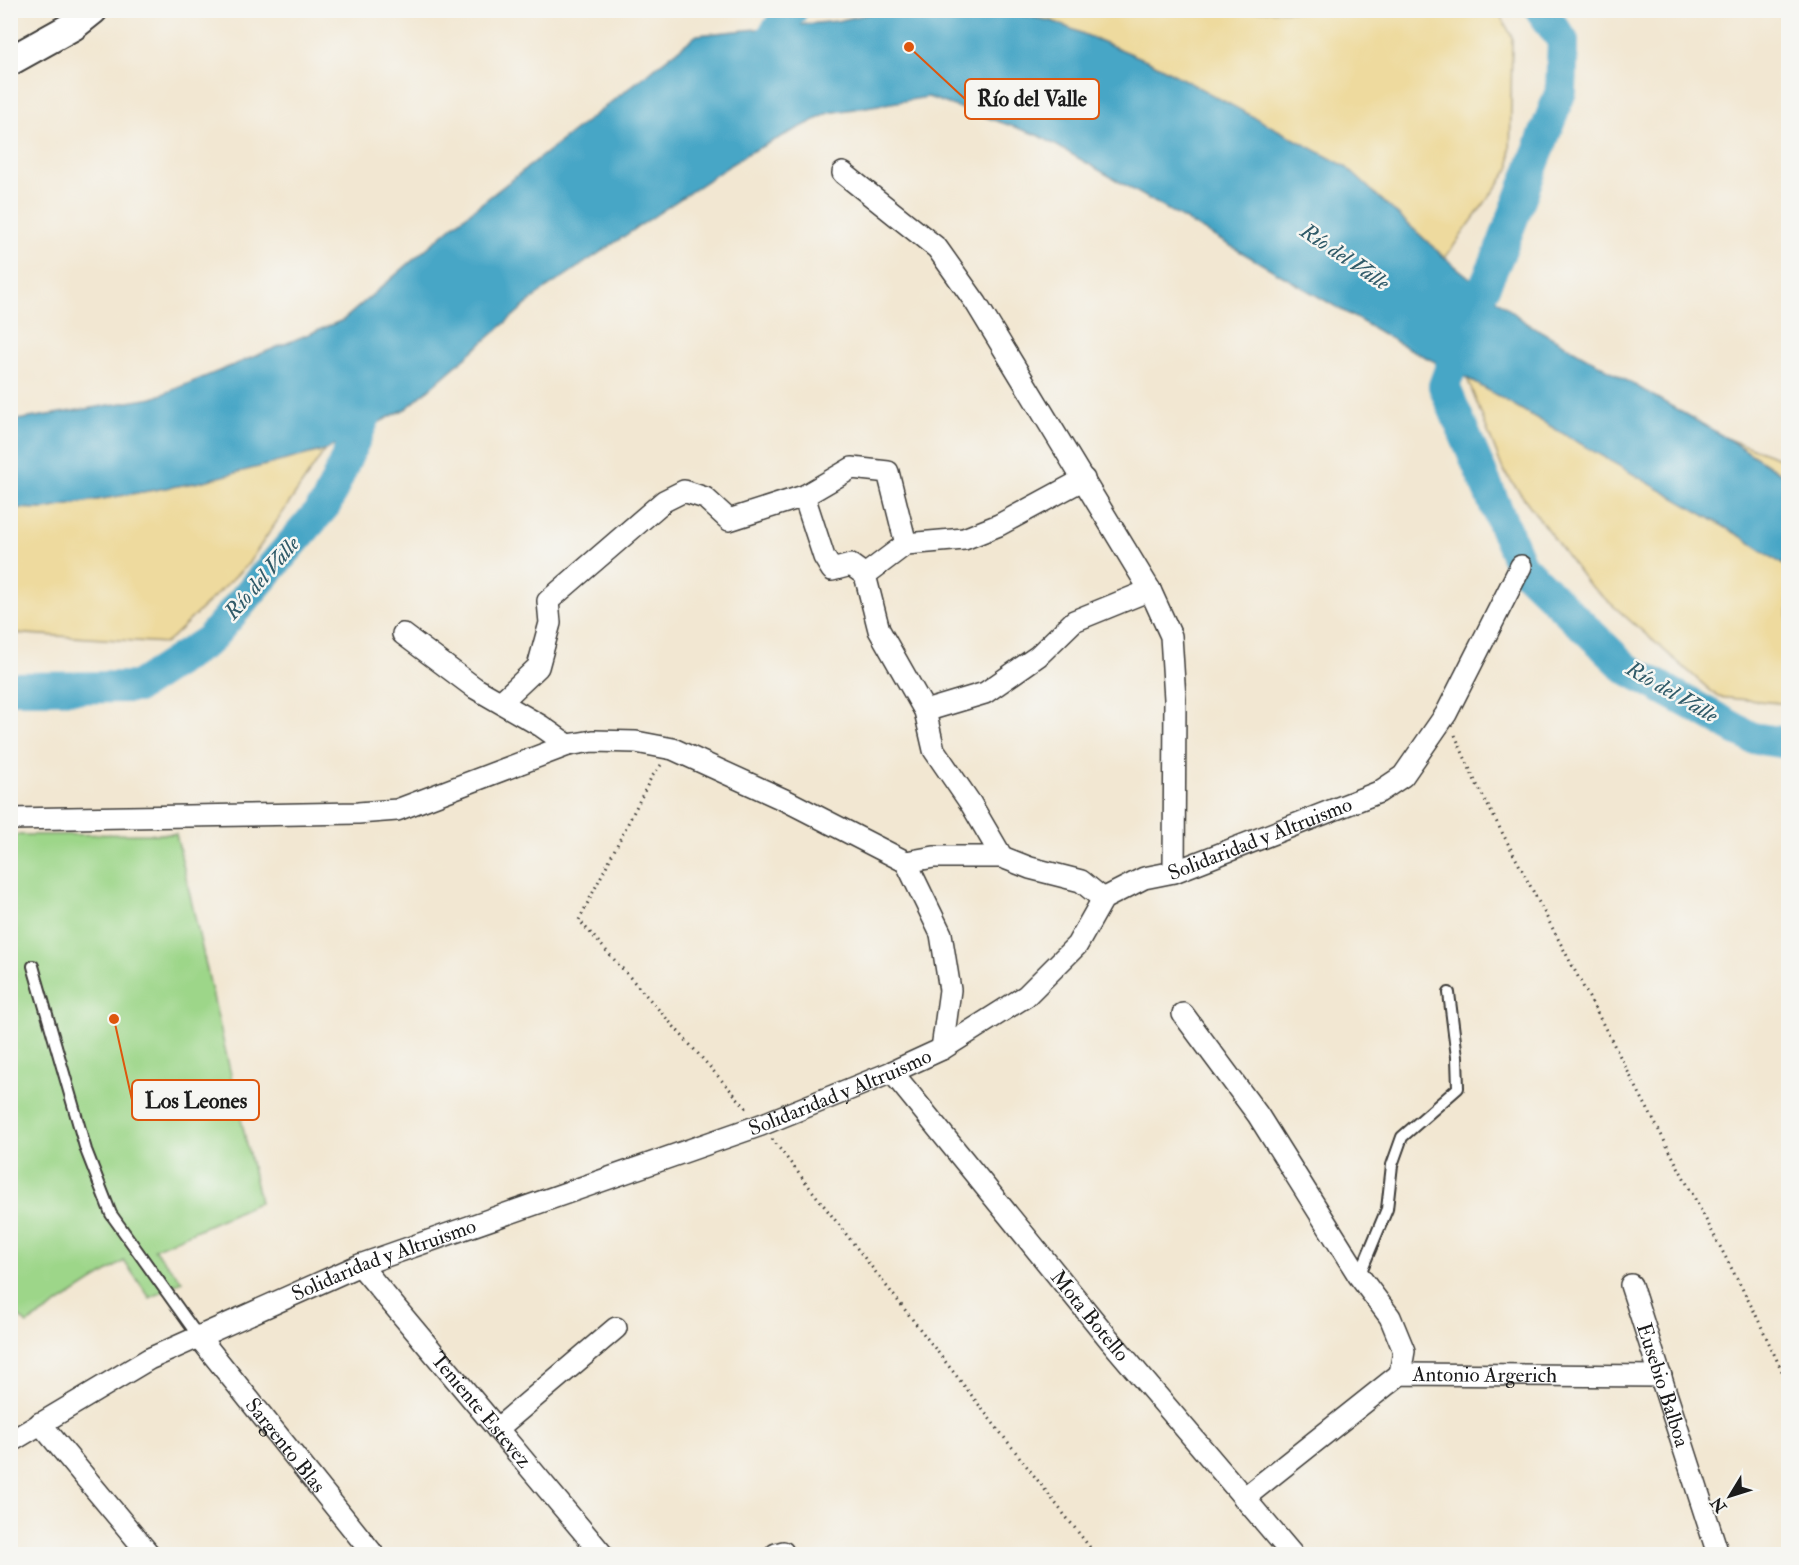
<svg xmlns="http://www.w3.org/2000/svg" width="1799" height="1565" viewBox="0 0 1799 1565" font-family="'IM FELL Double Pica',serif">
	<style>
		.green { fill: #9dd689; stroke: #5c7952; stroke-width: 1.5 }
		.sand { fill: #eeda9e; stroke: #857b5d; stroke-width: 1.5 }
		.water { fill: #46a6c6; stroke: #316171; stroke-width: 1.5 }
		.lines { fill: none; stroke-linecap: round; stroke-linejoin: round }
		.river { stroke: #46a6c6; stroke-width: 32 }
		.service-casing { stroke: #3c3a37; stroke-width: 14 }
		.minor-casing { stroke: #3c3a37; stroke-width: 24 }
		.secondary-casing { stroke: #3c3a37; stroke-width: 32 }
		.path { stroke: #3c3a37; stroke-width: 3; stroke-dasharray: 1.5 4.5; stroke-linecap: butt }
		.service { stroke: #fff; stroke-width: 10 }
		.minor { stroke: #fff; stroke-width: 21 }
		.secondary { stroke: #fff; stroke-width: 28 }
		.labels { text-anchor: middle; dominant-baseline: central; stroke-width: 5; stroke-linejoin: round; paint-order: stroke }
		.street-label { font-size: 21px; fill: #1c1c1c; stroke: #f6f6f2 }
		.water-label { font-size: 22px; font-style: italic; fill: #2f5a68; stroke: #f6f6f2 }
		.leader { fill: none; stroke: #de560d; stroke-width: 2 }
		.callout-dot { fill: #de560d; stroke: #f6f6f2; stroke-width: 2 }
		.callout { fill: #f6f6f2; stroke: #de560d; stroke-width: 2 }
		.callout-label { font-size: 22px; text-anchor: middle; font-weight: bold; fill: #1c1c1c }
	</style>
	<rect width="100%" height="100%" fill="#f6f6f2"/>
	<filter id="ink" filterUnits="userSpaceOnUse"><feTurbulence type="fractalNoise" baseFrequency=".0167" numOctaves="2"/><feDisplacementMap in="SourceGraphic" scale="12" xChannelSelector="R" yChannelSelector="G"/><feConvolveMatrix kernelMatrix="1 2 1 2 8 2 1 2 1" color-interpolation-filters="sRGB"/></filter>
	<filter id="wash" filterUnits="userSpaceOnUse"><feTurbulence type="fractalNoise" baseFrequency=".008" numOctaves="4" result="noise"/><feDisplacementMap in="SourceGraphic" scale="24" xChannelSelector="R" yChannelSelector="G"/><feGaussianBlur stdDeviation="1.35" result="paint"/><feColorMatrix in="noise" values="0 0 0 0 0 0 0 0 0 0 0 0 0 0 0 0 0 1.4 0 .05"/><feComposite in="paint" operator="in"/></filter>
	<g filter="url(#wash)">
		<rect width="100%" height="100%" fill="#f2e7d2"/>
		<path class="green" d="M176,834l84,368 -106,47 28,32 -32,17 -26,-37 -97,63 -17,-16v-473z"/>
		<path class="sand" d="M998,11h500l14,26 -2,131 -65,90 -100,-92 -194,-104 -99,-41z
			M1467,378l275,159 46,31v136l-70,-7 -131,-114 -84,-113z
			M1728,439l60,22v17z
			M325,450l-77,114 -82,79 -155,-10 -1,-125 35,1 155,-27z"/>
		<path class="water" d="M998,11l54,10 99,41 194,104 100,92 80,64 203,117 60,39v90l-46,-31 -275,-159 -63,-32 -364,-210 -112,-39 -99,16 -82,41 -206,138 -134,116 -82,42 -125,32 -155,27 -34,-1v-87l142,-23 190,-78 112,-96 242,-189 140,-14 45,-10z"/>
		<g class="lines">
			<path class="river" d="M1541,10l22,31 -2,50 -62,163 -35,77 -20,55 77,180 105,102 126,70 36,5
				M755,60l37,-50
				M10,688l127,-1 72,-47 117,-136 49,-110"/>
		</g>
	</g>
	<g filter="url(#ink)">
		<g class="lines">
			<g class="service-casing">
				<path id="service" d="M33,966l53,184 25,64 87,122
					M1359,1276l28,-67 5,-44 10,-28 56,-49 -1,-31 -8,-64"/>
			</g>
			<g class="minor-casing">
				<g id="minor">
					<path d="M843,173l94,75 39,55 174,287 21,46 4,63 -1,173"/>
					<path d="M804,496l48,-28 36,4 18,72"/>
					<path d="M403,634l72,54 66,38 27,19"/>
					<path d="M501,702l37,-35 12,-44 -2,-22 116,-100 20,-10 21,7 24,22 75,-24 20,61 8,13 19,-5 14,10"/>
					<path d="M925,711l60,-18 53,-37 36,-35 76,-31"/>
					<path d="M10,819l348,-6 39,-3 171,-65 25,-4 43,1 37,7 116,53 117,60 28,-5h68l28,11 51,13 22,18"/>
					<path d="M1002,857l-31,-53 -37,-54 -9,-39 -46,-81 -14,-55 41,-31 58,-5 35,-14 85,-46"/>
					<path d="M906,862l35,72 9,56 -8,59"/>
					<path d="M1183,1014l75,101 101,161 31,41 14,34 -4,23"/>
					<path id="s1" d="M892,1072l217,267 183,215"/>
					<path id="s2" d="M360,1265l242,289"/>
					<path id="s3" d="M1631,1285l87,269"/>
					<path id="s4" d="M198,1336l175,218"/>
					<path d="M40,1423l109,131"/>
					<path d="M497,1429l119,-101"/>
					<path id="s5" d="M10,1442l139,-83 211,-94 401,-140 131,-53 50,-23 84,-53 51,-51 26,-46 41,-21 30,-6 205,-80 24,-16 43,-62 75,-148"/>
					<path id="s6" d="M1244,1498l156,-124 261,2"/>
					<path d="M776,1554l7,-2"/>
				</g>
			</g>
			<g class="secondary-casing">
				<path id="secondary" d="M10,61l63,-35 20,-16"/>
			</g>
			<path class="path" d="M1455,735l19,44 281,534 33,71
				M661,765l-10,13 -72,142 170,191
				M772,1139l323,415"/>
			<use href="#service" class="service"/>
			<use href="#minor" class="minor"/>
			<use href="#secondary" class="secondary"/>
		</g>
	</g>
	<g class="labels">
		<g class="street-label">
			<text stroke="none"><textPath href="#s5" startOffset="1407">Solidaridad y Altruismo</textPath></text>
			<text stroke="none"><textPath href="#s5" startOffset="903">Solidaridad y Altruismo</textPath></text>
			<text stroke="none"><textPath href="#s5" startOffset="417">Solidaridad y Altruismo</textPath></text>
			<text stroke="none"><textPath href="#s1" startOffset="314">Mota Botello</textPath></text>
			<text stroke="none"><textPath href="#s6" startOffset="284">Antonio Argerich</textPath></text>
			<text stroke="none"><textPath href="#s3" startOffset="105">Eusebio Balboa</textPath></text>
			<text stroke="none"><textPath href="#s2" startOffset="189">Teniente Estevez</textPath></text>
			<text stroke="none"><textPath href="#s4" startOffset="140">Sargento Blas</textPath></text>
		</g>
		<g class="water-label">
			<text transform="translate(1345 257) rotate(34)">Río del Valle</text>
			<text transform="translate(262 578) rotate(-49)">Río del Valle</text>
			<text transform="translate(1672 692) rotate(30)">Río del Valle</text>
		</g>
	</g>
	<path class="leader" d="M909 47L965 99M114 1019L132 1100"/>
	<g class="callout-dot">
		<circle cx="909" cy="47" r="6"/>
		<circle cx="114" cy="1019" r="6"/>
	</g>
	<g class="callout">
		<rect x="965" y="79" width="134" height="40" rx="6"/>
		<rect x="132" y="1080" width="127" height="40" rx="6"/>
	</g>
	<g class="callout-label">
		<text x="1032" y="106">Río del Valle</text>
		<text x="196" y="1108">Los Leones</text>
	</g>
	<rect width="1799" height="1565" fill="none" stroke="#f6f6f2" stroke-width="36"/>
	<g transform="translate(1730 1496) rotate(232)" stroke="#f6f6f2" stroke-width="4.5" paint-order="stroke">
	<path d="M0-4.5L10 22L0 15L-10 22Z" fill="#1c1c1c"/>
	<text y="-9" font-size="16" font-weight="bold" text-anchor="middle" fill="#1c1c1c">N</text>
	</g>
</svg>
